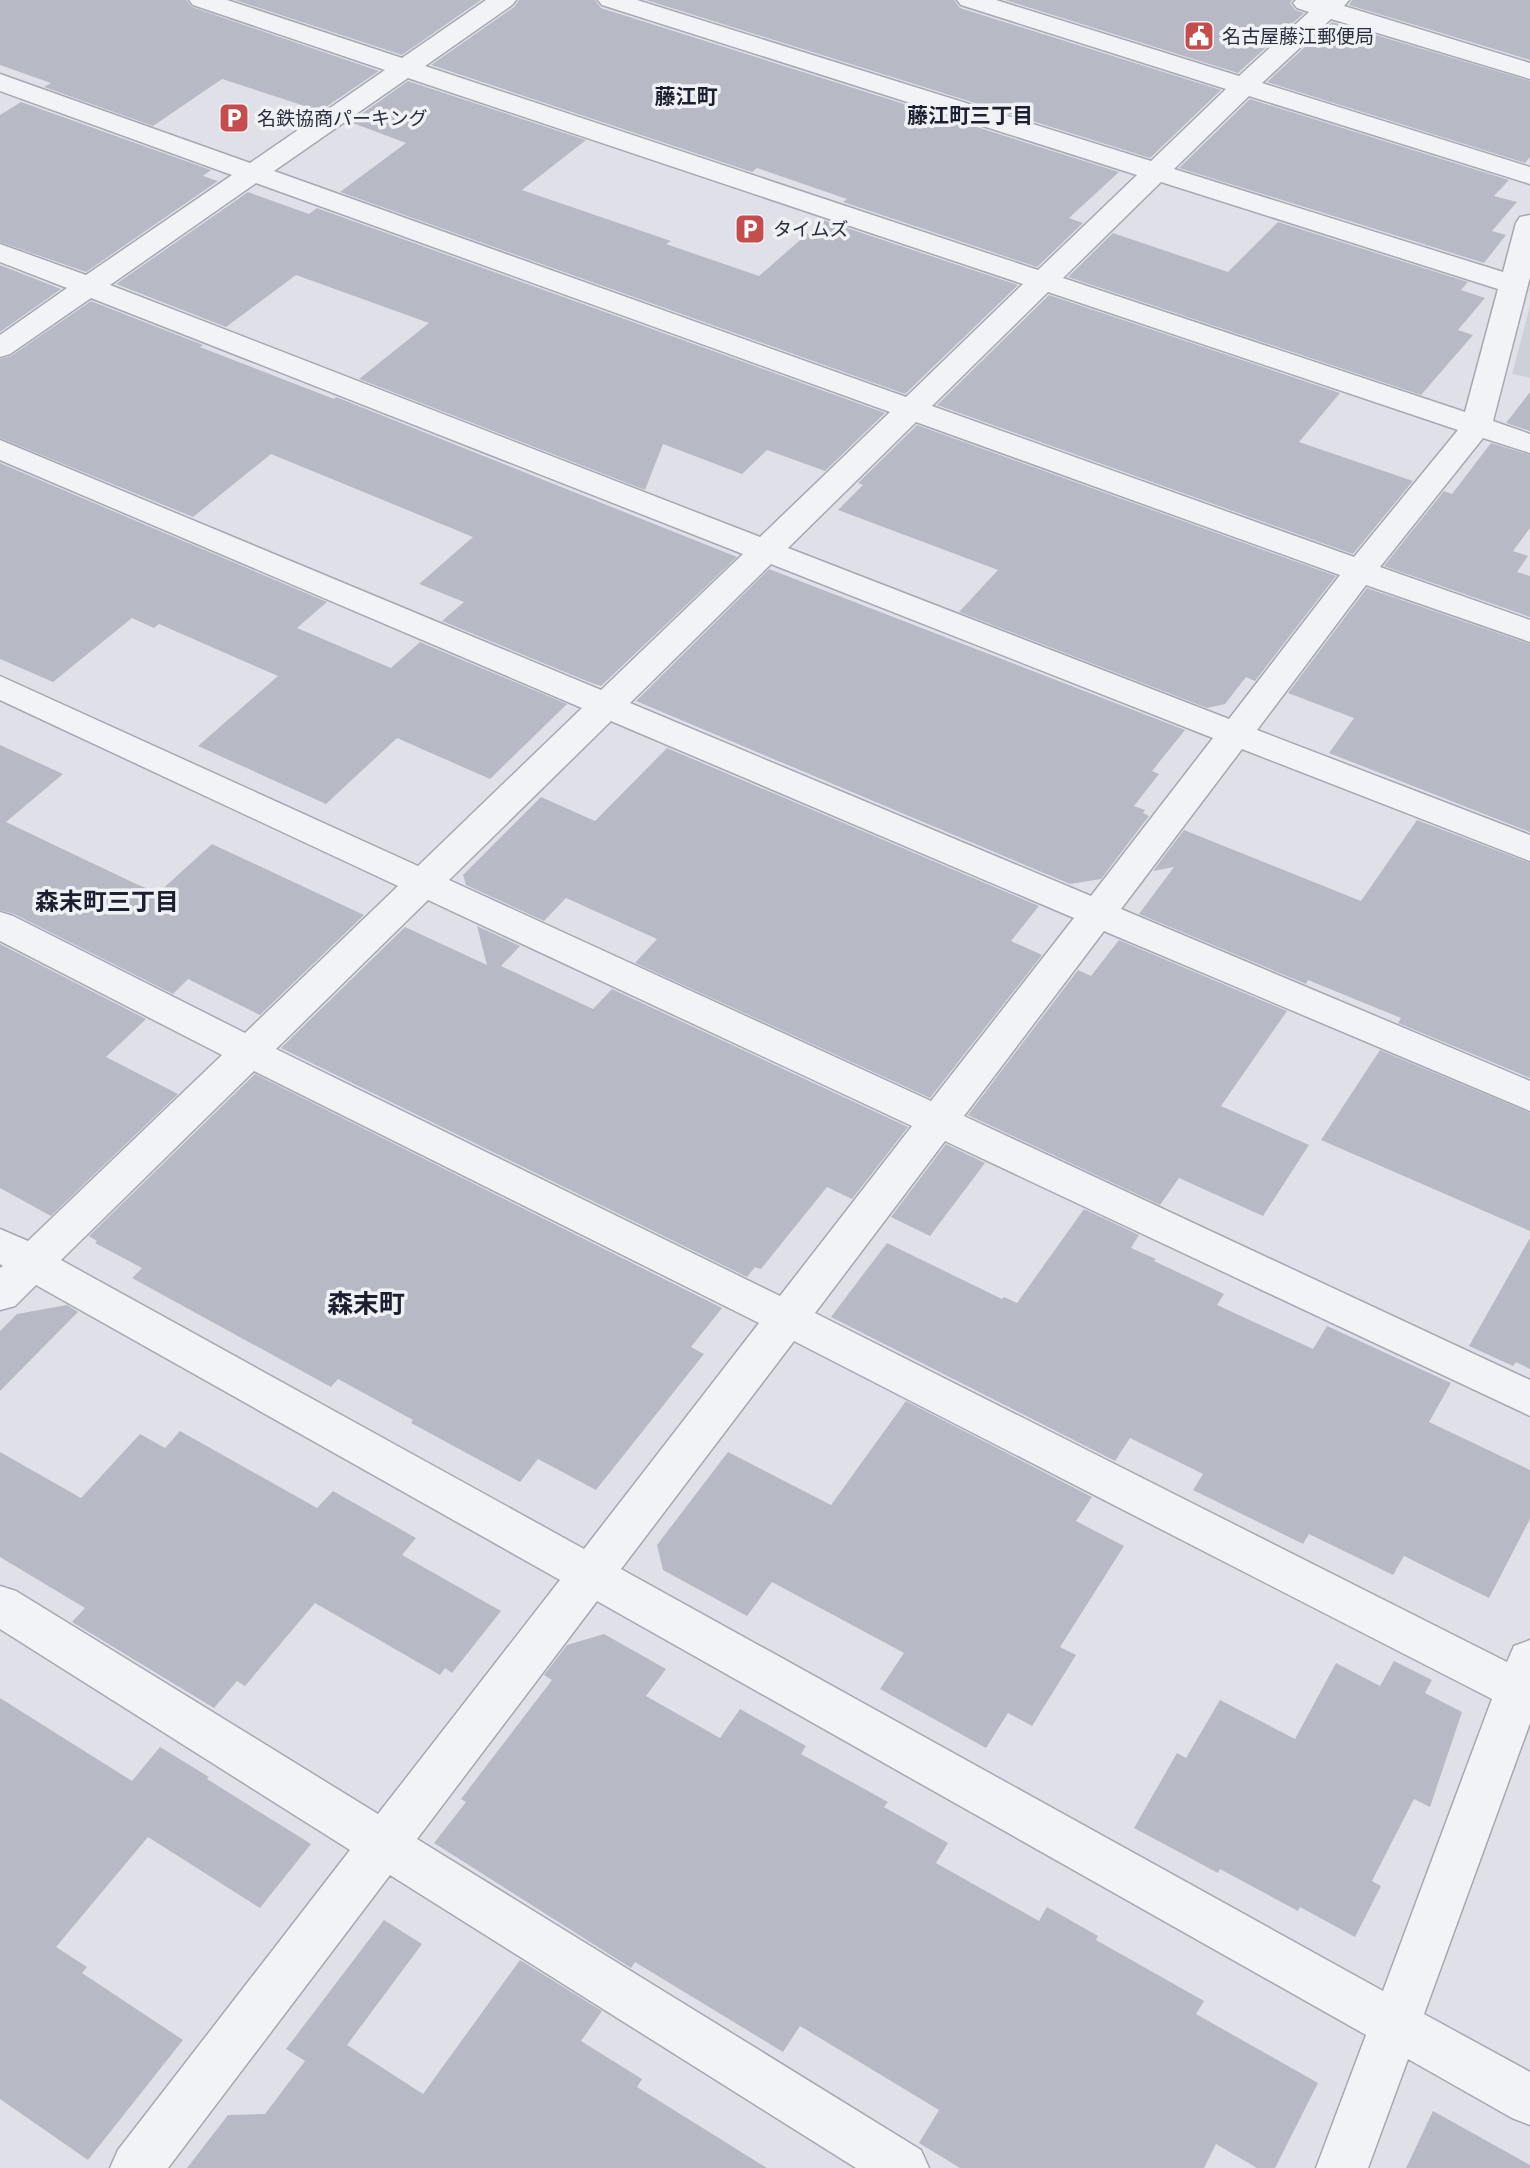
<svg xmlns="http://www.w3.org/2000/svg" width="1530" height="2168" viewBox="0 0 1530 2168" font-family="'Noto Sans','Noto Sans JP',sans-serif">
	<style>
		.built { fill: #ced0d9 }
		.building { fill: #b7bac4 }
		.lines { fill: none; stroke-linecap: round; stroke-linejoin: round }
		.minor-casing { stroke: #a5a8b2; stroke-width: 3 }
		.minor { fill: #f2f3f6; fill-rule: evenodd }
		.labels { text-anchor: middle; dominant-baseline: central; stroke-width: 7; stroke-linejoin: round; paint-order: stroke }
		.far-poi-label { font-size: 19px; fill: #292e3e; stroke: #eff1f5; text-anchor: start }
		.far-quarter-label { font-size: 21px; font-weight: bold; fill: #1c1f2f; stroke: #eff1f5 }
		.far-neighbourhood-label { font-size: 21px; font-weight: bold; fill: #1c1f2f; stroke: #eff1f5 }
		.neighbourhood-label { font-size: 24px; font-weight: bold; fill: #1c1f2f; stroke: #eff1f5 }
		.quarter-label { font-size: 26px; font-weight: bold; fill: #1c1f2f; stroke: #eff1f5 }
	</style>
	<rect width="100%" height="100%" fill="#e0e1e8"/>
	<path class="built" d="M1530,306v72l-18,-4z"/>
	<path class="building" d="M0,0h186l6,7 187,64 -59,40 -98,-32 -69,47 -109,-39 7,-4 -51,-18z
		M235,0h246l-79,55z
		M519,0h76l6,8 518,164 -50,46 14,5 -46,44 -194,-65 4,-3 -90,-31 -5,4 -321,-107 83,-58z
		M646,0h308l6,8 261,82 -71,68z
		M1005,0h287l-2,3 5,7 9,3 -66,60z
		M1352,0h178v60l-181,-55z
		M1332,22l198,59v76l-5,6 -258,-81z
		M408,81l178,59 -64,50 149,51 -5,3 93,32 64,-56 195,65 -113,109 -565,-202 66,-49 -56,-21z
		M1250,99l259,81 -15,16 23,6 -25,29 14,4 -22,28 -305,-95z
		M21,102l190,68 -8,6 15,5 -132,91 -86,-30v-127z
		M248,192l61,22 8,-6 568,205 -60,58 -58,-21 -25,24 -79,-30 -18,46 -286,-111 70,-56 -133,-48 -70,52 -110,-43z
		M1278,222l190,60 -7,8 24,8 -27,32 15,5 -52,60 -353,-118 45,-44 115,39z
		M0,265l61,24 -61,43z
		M1049,295l291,98 -41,49 114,39 -60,73 -416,-149z
		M91,301l112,44 -3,2 134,52 2,-2 401,160 -136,129 -12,-4 -147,-61 22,-19 -45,-18 54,-47 -202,-83 -78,63 -193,-79v-79l11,-3z
		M1530,392v39l-24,-8z
		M917,425l419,151 -81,105 -9,-4 -21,27 -18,4 -248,-96 39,-42 -160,-60 25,-25 -5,-2z
		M1491,443l39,12v73l-17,23 15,5 -11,16 13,4v41l-146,-51 60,-75 8,3z
		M0,463l327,139 -30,26 94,40 29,-26 147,62 -77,75 -93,-41 -71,66 -128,-58 80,-70 -119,-52 -5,4 -22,-10 -79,64 -53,-23z
		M769,569l416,161 -33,41 7,3 -25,32 11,4 -2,3 6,3 -48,63 -31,5 -434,-183z
		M1367,588l163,56v188l-201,-79 25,-35 -66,-25z
		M0,745l63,29 -57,48 128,61 24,10 54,-49 152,71 -104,100 -72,-36 -15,15 -159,-80 -14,-4z
		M667,748l372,158 -28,35 31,14 -112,143 -295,-135 22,-24 -91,-41 -22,23 -78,-36 -3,-10 78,-78 54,24z
		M1417,820l113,43v215l-132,-55 3,-5 -93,-38 -2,4 -167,-70 35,-47 -21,4 31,-41 177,71z
		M477,926l43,20 -19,20 92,43 19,-20 296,138 -56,72 -25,-12 -66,82 -6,-2 -8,10 -466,-229 124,-121 82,38z
		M1119,940l168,71 -66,95 88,39 -46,71 -84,-38 -19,27 -192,-90 110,-145 13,6z
		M0,944l146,75 -40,38 72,37 -127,122 -51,-28z
		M1380,1050l150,63v118l-209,-91z
		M255,1074l467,234 -31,39 13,7 -108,136 -58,-31 -18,23 -109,-59 2,-3 -75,-41 -7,8 -199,-109 10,-10 -47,-25 2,-2 -8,-5z
		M946,1144l39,19 -55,73 -39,-19z
		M1084,1209l55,26 -8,13 25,11 -2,2 70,33 -7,11 96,44 14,-23 124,57 -22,39 101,48v49l-41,79 -85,-42 -11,19 -84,-41 -6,10 -110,-54 10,-16 -73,-36 -15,23 -284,-144 56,-74 115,56 2,-2 13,6z
		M1530,1238v131l-14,-7 -3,4 -44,-20z
		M67,1305l11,7 -78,79v-60l17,-17z
		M906,1401l186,96 -16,24 48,25 -64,101 16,8 -44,71 -24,-13 -22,35 -106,-59 24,-36 -132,-71 -25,34 -84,-46 -6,-25 71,-93 103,53z
		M180,1431l137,77 16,-17 83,47 -14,17 99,56 -49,62 -7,-5 -5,7 -125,-72 -70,83 -8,-5 -23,27 -142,-86 13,-14 -85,-51v-105l81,46 59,-64 25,14z
		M604,1634l62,35 -20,27 74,42 20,-29 66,37 -5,8 87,48 -4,5 64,36 -12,20 103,58 8,-14 51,29 -2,4 108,61 -8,13 122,69 -43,85h-18l-41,-24 -12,24h-244l-41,-25 20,-33 -139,-84 -17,26 -148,-90 -4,6 -197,-125 32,-41 -5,-3 91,-119 -8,-5 23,-30z
		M1394,1661l38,19 -7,13 37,19 -32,95 -16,-8 -42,82 9,5 -26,51 -55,-30 -2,4 -78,-42 -2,4 -84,-45 43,-75 9,5 34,-58 75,39 41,-76 44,23z
		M0,1698l132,83 28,-34 49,30 -2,2 104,65 -51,64 -112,-71 -92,110 31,20 -5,6 101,67 -95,120 -88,-61z
		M384,1920l38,24 -75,101 76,49 97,-134 82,51 -21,30 61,38 -5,8 130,81h-580l41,-53 37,-1 40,-53 -19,-12z
		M1433,2111l97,54v3h-124z"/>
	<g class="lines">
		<g class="minor-casing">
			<path id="minor" d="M189,0h38l175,58 84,-58h30l-4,5 -87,61 613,204 99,-95 -535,-170 -4,-5h39l514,161 75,-72 -265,-84 -4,-5h39l243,76 70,-64 -12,-4 -4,-5 3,-3h53l-5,6 186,57v16l-199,-60 -69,64 268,84v17l-281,-88 -75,73 329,103 13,-49 4,-6 10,-2v62l-37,144 37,13v19l-47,-15 -103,129 150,53v22l-164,-57 -109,145 273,105v26l-288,-112 -121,160 409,172v30l-426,-180 -140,185 566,264v36l-585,-275 -130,172 692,349 7,-16 16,-6v83l-106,291 106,58v53l-18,-7 -104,-59 -40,109h-52l50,-133 -769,-434 -180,238 504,311 8,18h-73l-466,-293 -222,293h-58l8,-18 232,-300 -350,-221v-43l16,5 362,223 182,-234 -524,-295 -21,21 -15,4v-42l3,-2 -3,-2v-35l28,12 194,-186 -222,-114v-29l13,4 232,117 153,-147 -398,-186v-24l418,190 164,-158 -582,-248v-20l601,250 142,-136 -652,-256 -81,56 -10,3v-22l67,-47 -67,-26v-18l86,31 146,-100 -232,-84v-17l250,89 135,-93 -192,-65zM408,78l615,206 -117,113 -632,-226zM1161,182l337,107 -33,123 -402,-134zM256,183l634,229 -130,125 -650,-252zM1048,292l410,138 -104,127 -422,-151zM916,422l424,153 -111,144 -441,-171zM771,564l442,174 -122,158 -461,-193zM611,721l463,197 -143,183 -482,-221zM428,900l484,226 -132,170 -504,-247zM254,1071l505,252 -175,226 -523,-289zM794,1341l698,358 -109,292 -762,-422z"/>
		</g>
		<use href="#minor" class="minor"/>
	</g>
	<defs>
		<g id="civic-square" transform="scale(1.575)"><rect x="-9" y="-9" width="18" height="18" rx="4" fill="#c54d4d" stroke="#eff1f5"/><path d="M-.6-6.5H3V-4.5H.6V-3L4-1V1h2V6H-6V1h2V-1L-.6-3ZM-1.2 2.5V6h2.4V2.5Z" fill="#fff"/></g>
		<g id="parking-square" transform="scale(1.575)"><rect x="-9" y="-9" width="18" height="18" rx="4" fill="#c54d4d" stroke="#eff1f5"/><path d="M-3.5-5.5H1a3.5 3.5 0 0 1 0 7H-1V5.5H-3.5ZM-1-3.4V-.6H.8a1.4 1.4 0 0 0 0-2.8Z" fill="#fff"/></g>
	</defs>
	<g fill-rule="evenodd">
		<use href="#civic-square" x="1199" y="36"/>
		<use href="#parking-square" x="234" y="118"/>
		<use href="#parking-square" x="750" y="229"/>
	</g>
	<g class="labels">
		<g class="far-poi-label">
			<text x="1222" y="36">名古屋藤江郵便局</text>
			<text x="257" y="118">名鉄協商パーキング</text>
			<text x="773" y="229">タイムズ</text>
		</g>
		<g class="far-quarter-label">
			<text x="686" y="96">藤江町</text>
		</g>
		<g class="far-neighbourhood-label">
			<text x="970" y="115">藤江町三丁目</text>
		</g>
		<g class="neighbourhood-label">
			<text x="107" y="900">森末町三丁目</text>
		</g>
		<g class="quarter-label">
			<text x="366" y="1303">森末町</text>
		</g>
	</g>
</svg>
